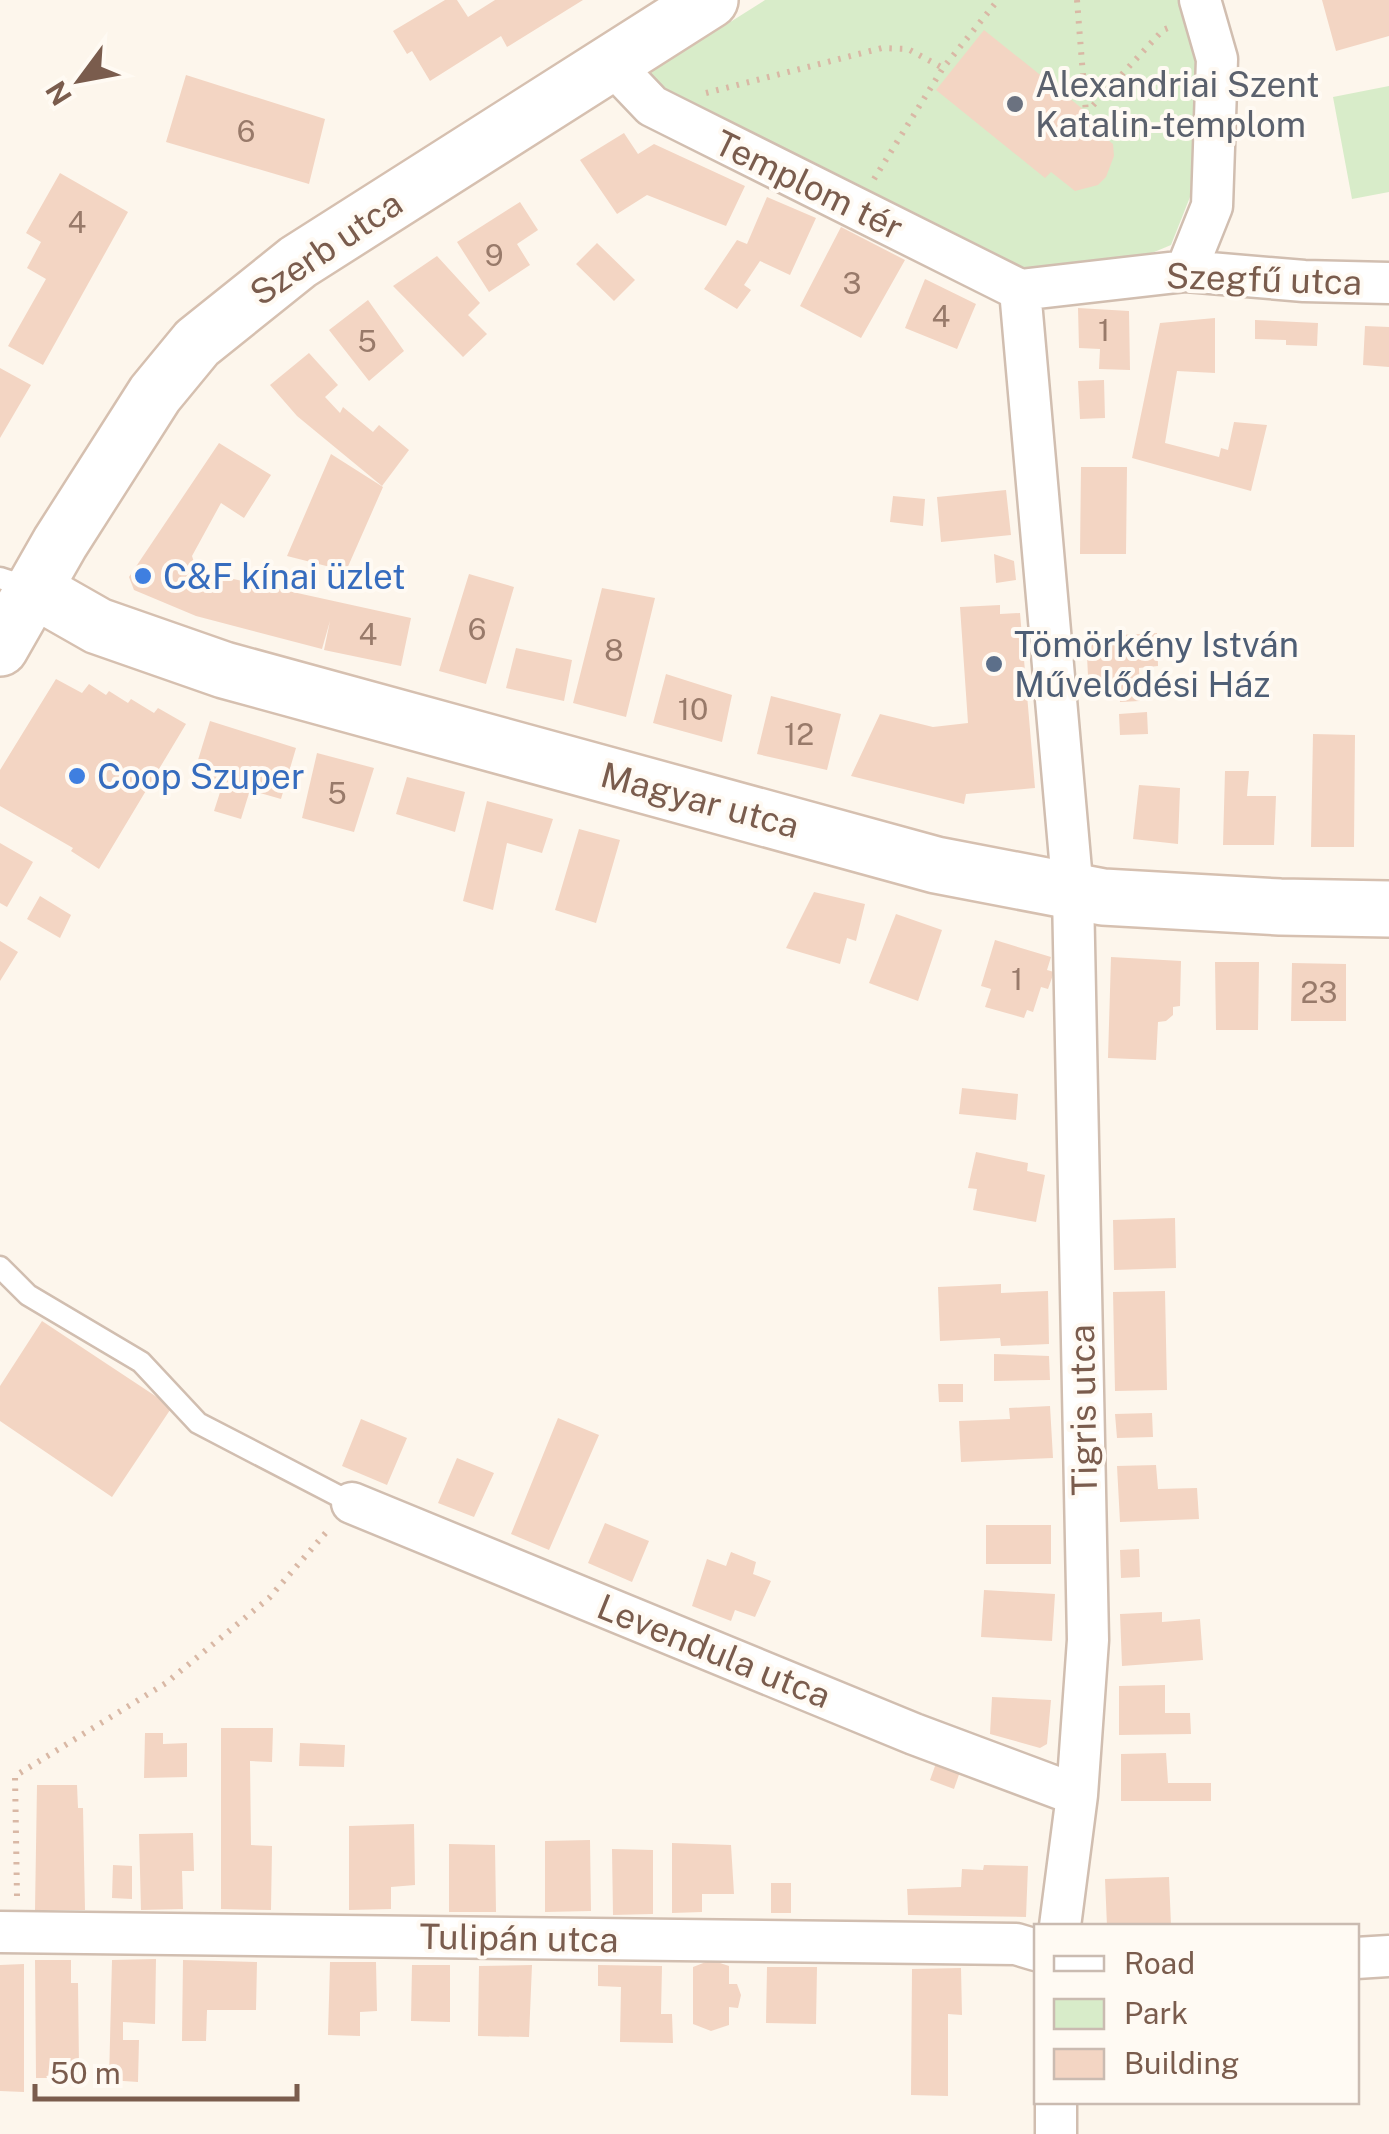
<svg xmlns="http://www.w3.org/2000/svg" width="1389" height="2134" viewBox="0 0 1389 2134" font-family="'Public Sans',sans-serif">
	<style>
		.green { fill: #d8ecc9 }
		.building { fill: #f3d5c3 }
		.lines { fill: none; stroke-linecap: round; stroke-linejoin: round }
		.lane-casing { stroke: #d1beb0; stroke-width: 25 }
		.street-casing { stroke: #d1beb0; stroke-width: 45 }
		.secondary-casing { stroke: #d6c0b0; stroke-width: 60 }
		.path { stroke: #d9b8a5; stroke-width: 6; stroke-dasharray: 2.5 8; stroke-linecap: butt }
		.lane { stroke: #fff; stroke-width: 20 }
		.street { stroke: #fff; stroke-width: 40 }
		.secondary { stroke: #fff; stroke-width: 55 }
		.worship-dot { fill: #6b7280; stroke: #fffaf3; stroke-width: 4 }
		.shop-dot { fill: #3f7fe0; stroke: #fffaf3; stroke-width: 4 }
		.service-dot { fill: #5c6f8a; stroke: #fffaf3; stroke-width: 4 }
		.labels { text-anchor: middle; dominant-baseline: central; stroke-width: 8; stroke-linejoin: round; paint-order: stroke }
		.number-label { font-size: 30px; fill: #987a6a }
		.worship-label { font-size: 35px; fill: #5b616d; stroke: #fffaf3; text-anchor: start }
		.street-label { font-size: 35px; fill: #7a5c4d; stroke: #fffaf3 }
		.shop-label { font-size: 35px; fill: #366cbe; stroke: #fffaf3; text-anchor: start }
		.service-label { font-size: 35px; fill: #4e5e75; stroke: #fffaf3; text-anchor: start }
	</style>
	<rect width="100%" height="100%" fill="#fdf6ec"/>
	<path class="green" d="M765,0h421l15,60 -11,137 -19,48 -55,23 -111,2 -344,-171 -10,-27z
		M1389,86v106l-37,7 -19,-102z"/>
	<path class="building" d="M445,0h12l11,17 27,-17h88l-76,47 -6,-11 -71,45 -18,-30 -5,3 -14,-23z
		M1322,0h67v36l-53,15z
		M984,30l110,88 -6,6 25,20 1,12 -8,21 -8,8 -23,6 -24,-19 -6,6 -109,-88z
		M186,75l139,44 -16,65 -143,-42z
		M624,133l14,21 16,-10 91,42 -19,40 -79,-31 -30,19 -37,-54z
		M60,173l68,39 -85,153 -35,-19 38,-67 -19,-11 14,-26 -15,-9z
		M767,197l49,21 -26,57 -30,-14 -16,24 7,5 -14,19 -33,-20 33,-49 10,4z
		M520,202l18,28 -21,14 13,21 -41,27 -32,-50z
		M841,227l64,33 -44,78 -61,-32z
		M597,243l38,37 -21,21 -38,-37z
		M437,256l43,47 -12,12 19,19 -24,23 -70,-71z
		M925,279l51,25 -19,45 -52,-21z
		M368,300l36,51 -35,30 -40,-51z
		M1078,308l51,3 1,59 -31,-1 1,-20 -21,-1z
		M1215,318v55l-38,-2 -12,72 54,14 2,-9 7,2 6,-28 33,3 -16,66 -119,-33 28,-135z
		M1255,320l63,3 -1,23 -31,-1v-5l-31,-1z
		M1365,326l24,1v40l-26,-2z
		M309,353l29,32 -13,12 15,16 3,-6 30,25 6,-7 30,25 -27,36 -85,-70 -27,-31z
		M0,368l31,17 -31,53z
		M1104,380l1,38 -25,1 -2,-38z
		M219,443l52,32 -27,43 -23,-15 -29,53 5,15 214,47 -10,48 -77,-16 6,-29 -8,28 -126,-33 -62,-26 -5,-13z
		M331,454l52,33 -37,84 -59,-15z
		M1081,467h46l-1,87h-46z
		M1006,490l5,45 -70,7 -4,-45z
		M893,496l32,3 -2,27 -33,-4z
		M994,554l20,7 2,19 -20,3z
		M469,574l45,13 -28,97 -47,-13z
		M602,588l53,10 -29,119 -53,-14z
		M1000,605v9l20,-1 15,175 -69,6 -2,10 -113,-28 29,-62 53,13 35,-4 -8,-116z
		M1157,633l1,33 -19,2 1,33 -20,1 -1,-9 -30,2 -3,-58z
		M516,648l56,12 -8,41 -58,-13z
		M666,674l66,21 -10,47 -69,-19z
		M56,679l26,14 7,-9 17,11 3,-4 19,12 3,-4 23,14 4,-5 28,16 -87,145 -28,-18 2,-3 -73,-42v-36z
		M771,696l70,18 -14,56 -70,-16z
		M1147,712l1,22 -28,1 -1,-21z
		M210,721l86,27 -15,51 -31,-9 -9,29 -27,-8 9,-28 -29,-10z
		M1313,734l42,1 -1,112h-43z
		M317,753l57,15 -20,64 -52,-14z
		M1225,771h24l-2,25h29l-2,49h-51z
		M407,777l58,15 -10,40 -59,-18z
		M1139,785l41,3 -2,56 -45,-5z
		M487,801l66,18 -11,34 -35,-10 -14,67 -30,-9z
		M579,829l41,11 -24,83 -41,-13z
		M0,843l33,19 -26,45 -7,-4z
		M814,892l51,12 -9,37 -9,-3 -7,26 -54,-16z
		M40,896l31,19 -11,23 -33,-19z
		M896,914l46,16 -24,71 -49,-18z
		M995,940l56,17 -4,13 7,2 -6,17 -7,-2 -8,25 -6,-2 -3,8 -39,-11 6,-18 -10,-3z
		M0,941l18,11 -18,29z
		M1111,957l70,4 -1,45 -7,1v8l-7,6 -8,1 -2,38 -48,-2z
		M1215,962h44l-1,68h-42z
		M1292,963l54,1v57h-55z
		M962,1088l56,6 -2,26 -57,-6z
		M976,1152l52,11 -1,8 18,4 -9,47 -63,-12 4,-21 -9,-1z
		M1175,1218l1,50 -62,2 -1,-50z
		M1001,1284v9l47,-2 1,53 -48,2 -1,-8 -60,3 -2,-54z
		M1165,1291l2,99 -52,1 -2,-99z
		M42,1321l130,86 -60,90 -112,-76v-35z
		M994,1354l55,2 1,24 -56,1z
		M938,1384h25v18h-24z
		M1050,1406l3,52 -92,4 -2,-41 51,-2 -1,-11z
		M1152,1413l1,24 -36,1 -2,-24z
		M558,1418l41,17 -50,115 -38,-16z
		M361,1419l46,19 -20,47 -45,-19z
		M457,1458l37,15 -20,44 -36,-14z
		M1156,1465l2,24 39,-1 2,31 -79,3 -3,-56z
		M605,1523l44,18 -17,41 -44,-19z
		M986,1525h65v39h-65z
		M1139,1549l1,28 -19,1 -1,-28z
		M731,1552l25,10 -3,12 18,7 -16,36 -20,-7 -4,11 -39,-15 15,-47 19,7z
		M984,1590l71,4 -3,47 -71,-4z
		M1162,1612v10l38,-3 3,41 -81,6 -2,-52z
		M1165,1685v28h25l1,21 -72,1v-49z
		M992,1697l59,3 -4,44 -7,4 -50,-14z
		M221,1728h52l-1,34 -22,-1 1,84 21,1 -1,64 -50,-1z
		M145,1733h18v11l24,-1v34l-43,1z
		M300,1743l45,2 -1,22 -45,-1z
		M1166,1753l2,30h43v18h-90v-47z
		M939,1755l24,8 -9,26 -24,-9z
		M37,1785h40l1,23h5l2,102h-50z
		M414,1824l1,61 -24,2v22l-42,1v-84z
		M193,1833l1,38h-12l1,38 -42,1 -2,-76z
		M590,1840l1,71 -46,1v-71z
		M672,1843l59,2 3,49h-32v18l-30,1z
		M449,1844l46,1 1,67h-47z
		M612,1849l41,1v64l-40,1z
		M113,1865l19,1v33l-20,-1z
		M984,1865l44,1 -2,51 -118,-2 -1,-26 54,-2 1,-18 21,1z
		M1169,1877l2,49h-64l-2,-47z
		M771,1883h20v30h-20z
		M156,1959l-1,65 -32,-2v18h16l-1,42 -29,-2 3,-120z
		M35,1960h36v23h7l1,83h-28v12h-15z
		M183,1960l74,2 -1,48h-49l-1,31h-24z
		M711,1960l18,6v18h8l4,11 -3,13 -9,-1v18l-18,6 -18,-7v-57z
		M330,1962h46l1,49 -17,1v24l-32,-1z
		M24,1964v128l-24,-1v-126z
		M412,1965h38v57l-39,-1z
		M532,1965l-3,72 -51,-1 1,-70z
		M598,1965l64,1 -1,48h11l1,29 -53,-1 1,-55 -23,-1z
		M767,1967h50l-1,57 -50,-1z
		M961,1968l1,47 -14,-1v82l-37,-1 1,-126z"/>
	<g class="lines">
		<g class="lane-casing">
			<path id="lane" d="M0,578l31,10
				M0,1267l28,28 113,67 57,61 154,80"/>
		</g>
		<g class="street-casing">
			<path id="street" d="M611,63l41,43 368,184
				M1186,271l26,-65 5,-147 -17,-59
				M1020,290l53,603 15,747 -11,155 -17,131
				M1020,290l166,-19 118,10 85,2
				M352,1503l562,231 163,61
				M0,1932l1016,12 20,6
				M1356,1958l33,-2
				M1056,2134v-32"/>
		</g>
		<g class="secondary-casing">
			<path id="secondary" d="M33,589l65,37 126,44 712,195 167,32 177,10 109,2
				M0,648l60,-105 95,-149 42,-51 101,-81 412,-262"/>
		</g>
		<path class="path" d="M1077,0l9,113
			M706,93l176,-45 26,1 35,19
			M1086,113l77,-83 10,-4
			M874,179l69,-111 55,-68
			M17,1896l-2,-120 151,-93 103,-85 60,-69"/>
		<use href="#lane" class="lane"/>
		<use href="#street" class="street"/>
		<use href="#secondary" class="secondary"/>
	</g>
	<circle class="worship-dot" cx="1015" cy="104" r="10"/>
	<g class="shop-dot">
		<circle cx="143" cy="576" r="10"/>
		<circle cx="77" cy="776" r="10"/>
	</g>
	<circle class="service-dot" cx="994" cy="664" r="10"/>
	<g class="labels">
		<g class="number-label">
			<text x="246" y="131">6</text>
			<text x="77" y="222">4</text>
			<text x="494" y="255">9</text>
			<text x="852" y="283">3</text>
			<text x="941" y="316">4</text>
			<text x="1104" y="330">1</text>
			<text x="367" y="341">5</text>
			<text x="477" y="629">6</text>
			<text x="368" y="634">4</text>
			<text x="614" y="650">8</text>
			<text x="693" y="709">10</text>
			<text x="799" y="734">12</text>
			<text x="337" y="793">5</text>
			<text x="1017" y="979">1</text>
			<text x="1319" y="992">23</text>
		</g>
		<g class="worship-label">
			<text x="1035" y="84">Alexandriai Szent<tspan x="1035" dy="40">Katalin-templom</tspan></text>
		</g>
		<g class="street-label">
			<text transform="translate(809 185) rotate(26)">Templom tér</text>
			<text transform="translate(326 248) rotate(-34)">Szerb utca</text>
			<text transform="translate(1264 279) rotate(2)">Szegfű utca</text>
			<text transform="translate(700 800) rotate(15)">Magyar utca</text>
			<text transform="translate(1083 1410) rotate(-91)">Tigris utca</text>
			<text transform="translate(714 1651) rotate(22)">Levendula utca</text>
			<text transform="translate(519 1938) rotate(1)">Tulipán utca</text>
		</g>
		<g class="shop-label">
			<text x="163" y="576">C&amp;F kínai üzlet</text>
			<text x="97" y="776">Coop Szuper</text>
		</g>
		<g class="service-label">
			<text x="1014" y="644">Tömörkény István<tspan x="1014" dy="40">Művelődési Ház</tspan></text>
		</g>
	</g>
	<rect x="1034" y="1924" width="325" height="180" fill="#fffaf3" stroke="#cabbb1" stroke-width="2.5"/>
	<rect x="1054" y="1956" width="50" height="15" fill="#ffffff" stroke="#cabbb1" stroke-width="2.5"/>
	<text x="1124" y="1974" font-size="30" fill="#7a5c4d">Road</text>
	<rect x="1054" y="1999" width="50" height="30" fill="#d8ecc9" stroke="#cabbb1" stroke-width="2.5"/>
	<text x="1124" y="2024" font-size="30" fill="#7a5c4d">Park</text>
	<rect x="1054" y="2049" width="50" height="30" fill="#f3d5c3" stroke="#cabbb1" stroke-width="2.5"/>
	<text x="1124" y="2074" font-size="30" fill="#7a5c4d">Building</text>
	<g transform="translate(80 80) rotate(238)" stroke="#fffaf3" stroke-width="8" paint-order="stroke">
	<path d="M0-8L18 38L0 25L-18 38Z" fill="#7a5c4d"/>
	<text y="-15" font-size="28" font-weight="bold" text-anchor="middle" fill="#7a5c4d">N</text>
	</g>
	<path d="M35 2084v15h262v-15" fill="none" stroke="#7a5c4d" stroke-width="5"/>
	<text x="50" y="2084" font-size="30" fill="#7a5c4d" stroke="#fffaf3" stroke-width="8" paint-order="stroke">50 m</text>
</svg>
